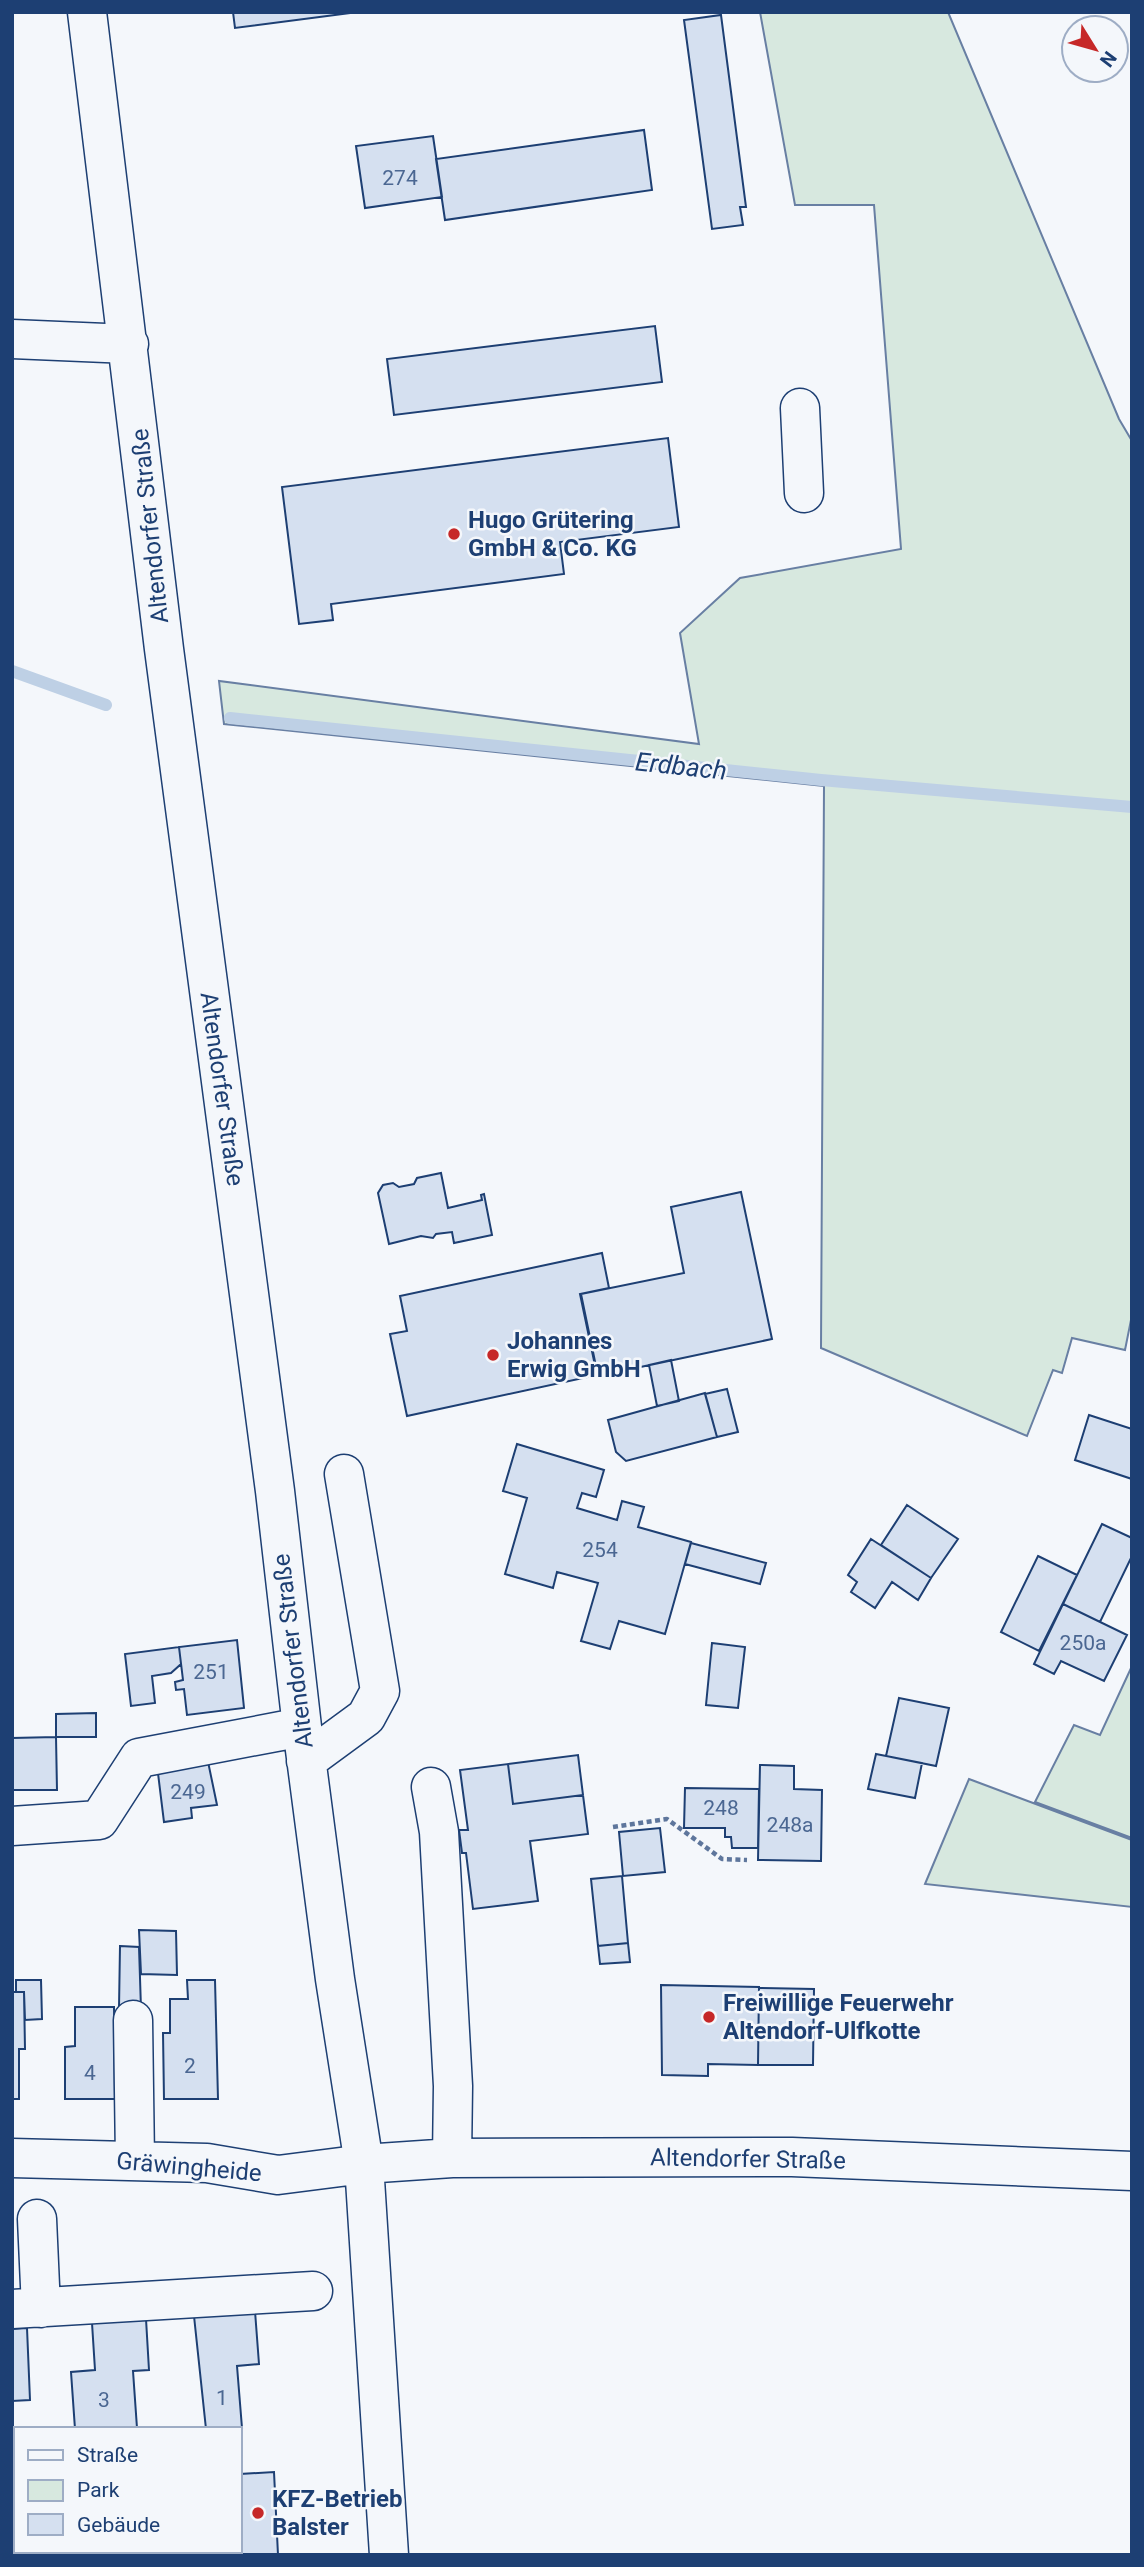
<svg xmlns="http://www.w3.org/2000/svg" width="1144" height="2567" viewBox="0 0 1144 2567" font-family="Roboto,sans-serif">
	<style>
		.green { fill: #d7e8df; stroke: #687fa3; stroke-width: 2 }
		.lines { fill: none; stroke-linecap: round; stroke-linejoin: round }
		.stream { stroke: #bed0e5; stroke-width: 12 }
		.building { fill: #d5e0f0; stroke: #1d3f73; stroke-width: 2 }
		.minor-casing { stroke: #1d3f73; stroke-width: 41 }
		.path { stroke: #5e769c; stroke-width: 4.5; stroke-dasharray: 5 3.5; stroke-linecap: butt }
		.minor { stroke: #f4f7fb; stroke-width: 38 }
		.poi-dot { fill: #c62828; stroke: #f4f7fb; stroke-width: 2.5 }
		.labels { text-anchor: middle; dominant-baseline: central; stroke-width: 5; stroke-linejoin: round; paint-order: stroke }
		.number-label { font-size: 21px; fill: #4b6792 }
		.poi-label { font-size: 24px; font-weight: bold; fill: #1d3f73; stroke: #f4f7fb; text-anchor: start }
		.street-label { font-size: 24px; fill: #1d3f73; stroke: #f4f7fb }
		.water-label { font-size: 26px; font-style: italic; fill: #1d3f73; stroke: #f4f7fb }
	</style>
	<rect width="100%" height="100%" fill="#f4f7fb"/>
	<path class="green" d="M760,12h188l171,407 13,22v874l-7,35 -53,-12 -10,35 -9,-3 -26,66 -206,-88 3,-562 -600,-62 -5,-43 480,63 -19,-111 60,-55 161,-29 -27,-344h-79z
		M1132,1666v172l-97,-36 39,-77 26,10z
		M969,1779l163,61v67l-207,-23z"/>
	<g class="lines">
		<path class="stream" d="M12,671l94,34
			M230,718l591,62 311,27"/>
	</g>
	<path class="building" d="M233,12h125l-123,16z
		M721,15l25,192h-6l3,18 -31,4 -28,-209z
		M644,130l8,60 -207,30 -9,-61z
		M433,136l9,61 -77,11 -9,-62z
		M655,326l7,56 -268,33 -7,-56z
		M668,438l11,89 -119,15 4,32 -233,30 2,16 -34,4 -17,-137z
		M441,1173l7,35 34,-8 -1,-5 3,-1 8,41 -38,8 -2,-11 -16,2 -3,4 -12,-2 -32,8 -11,-51 5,-8 10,-2 6,4 15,-3 3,-6z
		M741,1192l31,147 -174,37 -17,-82 103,-21 -13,-66z
		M602,1253l7,35 -29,6 17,81 -190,41 -17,-82 17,-3 -7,-35z
		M671,1360l8,41 -22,5 -8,-41z
		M727,1389l11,43 -21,5 -12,-43z
		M705,1393l12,44 -91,24 -10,-9 -8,-32z
		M1089,1415l43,14v50l-57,-19z
		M517,1444l87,26 -8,27 -14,-4 -5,15 40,12 5,-19 22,6 -6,20 53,15 -26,92 -46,-13 -9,28 -29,-8 17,-58 -41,-11 -4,16 -48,-14 22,-76 -24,-7z
		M907,1505l51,34 -27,39 -50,-33z
		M1102,1524l30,14v18l-32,66 -37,-18z
		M871,1539l60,39 -13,22 -26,-18 -17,26 -24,-16 6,-10 -9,-7z
		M691,1543l75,20 -6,21 -75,-20z
		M1038,1556l39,19 -38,76 -38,-19z
		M1063,1604l64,31 -23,46 -43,-20 -7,13 -20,-10z
		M237,1640l7,68 -57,7 -3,-26 -8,1 -1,-8 8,-2 -4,-33z
		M712,1643l33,4 -7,61 -32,-3z
		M179,1647l2,17 -10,9 -19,3 3,27 -24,3 -6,-52z
		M899,1698l50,10 -13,58 -50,-10z
		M96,1713v24h-40v-23z
		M56,1737l1,53h-45v-52z
		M206,1752l11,53 -26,3 1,10 -28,4 -8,-65z
		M876,1754l46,9 -7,35 -47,-9z
		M578,1755l5,40 -70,9 -5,-40z
		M508,1764l5,40 70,-9 5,39 -58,7 8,60 -65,8 -7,-56h-4l-3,-23h9l-8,-60z
		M760,1765l34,1v23l28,1 -1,71 -63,-1z
		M685,1788l74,1 -1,59h-26l-1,-11h-6v-9h-41z
		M660,1828l5,44 -42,4 -4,-44z
		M622,1876l6,67 -30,3 -7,-67z
		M139,1930l37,1 1,44 -36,-1z
		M628,1943l2,19 -30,2 -2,-18z
		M120,1946l19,1 2,62 -22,-1z
		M16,1980h25l1,39 -17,1 -1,-28h-8z
		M187,1980h28l3,119h-54l-1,-66h7v-34h18z
		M661,1985l98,2 -1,78 -50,-1v12l-46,-1z
		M759,1988l55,1 -1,76h-55z
		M12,1992h12l1,57h-6v50h-7z
		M75,2007h39l1,92h-50v-52l10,-1z
		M255,2311l4,53 -22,2 5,62 -36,1 -12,-113z
		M146,2319l3,51 -16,1 4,57 -62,1 -4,-57 24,-2 -3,-47z
		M27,2328l3,72 -18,1v-72z
		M274,2472l4,83h-93v-4h55v-77z"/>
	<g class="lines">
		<g class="minor-casing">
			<path id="minor" d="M87,12l77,637 111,842 27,236 33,252 29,185 25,391
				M12,339l117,5
				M800,408l4,85
				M306,1761l60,-44 14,-26 -36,-217
				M431,1787l8,45 14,254 -1,72
				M12,1826l87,-6 40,-62 163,-31
				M133,2020l2,140
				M12,2158l195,5 71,12 86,-11 88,-6 340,-1 340,14
				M37,2219l4,89
				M12,2309l301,-18"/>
		</g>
		<path class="path" d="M613,1827l54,-8 55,40 25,1"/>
		<use href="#minor" class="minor"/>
	</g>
	<g class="poi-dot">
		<circle cx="454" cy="534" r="7"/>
		<circle cx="493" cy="1355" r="7"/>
		<circle cx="709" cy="2017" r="7"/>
		<circle cx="258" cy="2513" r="7"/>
	</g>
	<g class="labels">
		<g class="number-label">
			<text x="400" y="178">274</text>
			<text x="600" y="1550">254</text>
			<text x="1083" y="1643">250a</text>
			<text x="211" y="1672">251</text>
			<text x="188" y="1792">249</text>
			<text x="721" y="1808">248</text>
			<text x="790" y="1825">248a</text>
			<text x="190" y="2066">2</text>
			<text x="90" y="2073">4</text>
			<text x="222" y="2398">1</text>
			<text x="104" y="2400">3</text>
		</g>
		<g class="poi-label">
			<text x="468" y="520">Hugo Grütering<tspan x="468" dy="28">GmbH &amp; Co. KG</tspan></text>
			<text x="507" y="1341">Johannes<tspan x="507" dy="28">Erwig GmbH</tspan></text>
			<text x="723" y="2003">Freiwillige Feuerwehr<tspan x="723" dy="28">Altendorf-Ulfkotte</tspan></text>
			<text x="272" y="2499">KFZ-Betrieb<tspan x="272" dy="28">Balster</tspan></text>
		</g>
		<g class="street-label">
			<text transform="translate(150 526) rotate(-96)">Altendorfer Straße</text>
			<text transform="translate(222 1089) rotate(82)">Altendorfer Straße</text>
			<text transform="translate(293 1651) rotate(-97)">Altendorfer Straße</text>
			<text transform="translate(748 2159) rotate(1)">Altendorfer Straße</text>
			<text transform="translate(189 2167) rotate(5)">Gräwingheide</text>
		</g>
		<g class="water-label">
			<text transform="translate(681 766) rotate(6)">Erdbach</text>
		</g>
	</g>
	<rect width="1144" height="2567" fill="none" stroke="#1d3f73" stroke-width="28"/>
	<rect x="14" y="2427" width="228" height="126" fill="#f4f7fb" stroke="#9eadc5" stroke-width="2"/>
	<rect x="28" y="2450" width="35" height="10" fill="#f4f7fb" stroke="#9eadc5" stroke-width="2"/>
	<text x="77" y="2462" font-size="21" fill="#1d3f73">Straße</text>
	<rect x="28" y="2480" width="35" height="21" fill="#d7e8df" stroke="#9eadc5" stroke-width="2"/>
	<text x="77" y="2497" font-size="21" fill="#1d3f73">Park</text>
	<rect x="28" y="2514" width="35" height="21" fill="#d5e0f0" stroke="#9eadc5" stroke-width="2"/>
	<text x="77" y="2532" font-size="21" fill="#1d3f73">Gebäude</text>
	<g transform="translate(1095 49) rotate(127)"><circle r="33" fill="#f4f7fb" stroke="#9eadc5" stroke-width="2"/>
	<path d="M0-5L12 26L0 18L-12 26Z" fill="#c62828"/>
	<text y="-10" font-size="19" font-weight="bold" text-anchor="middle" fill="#1d3f73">N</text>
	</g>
</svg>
